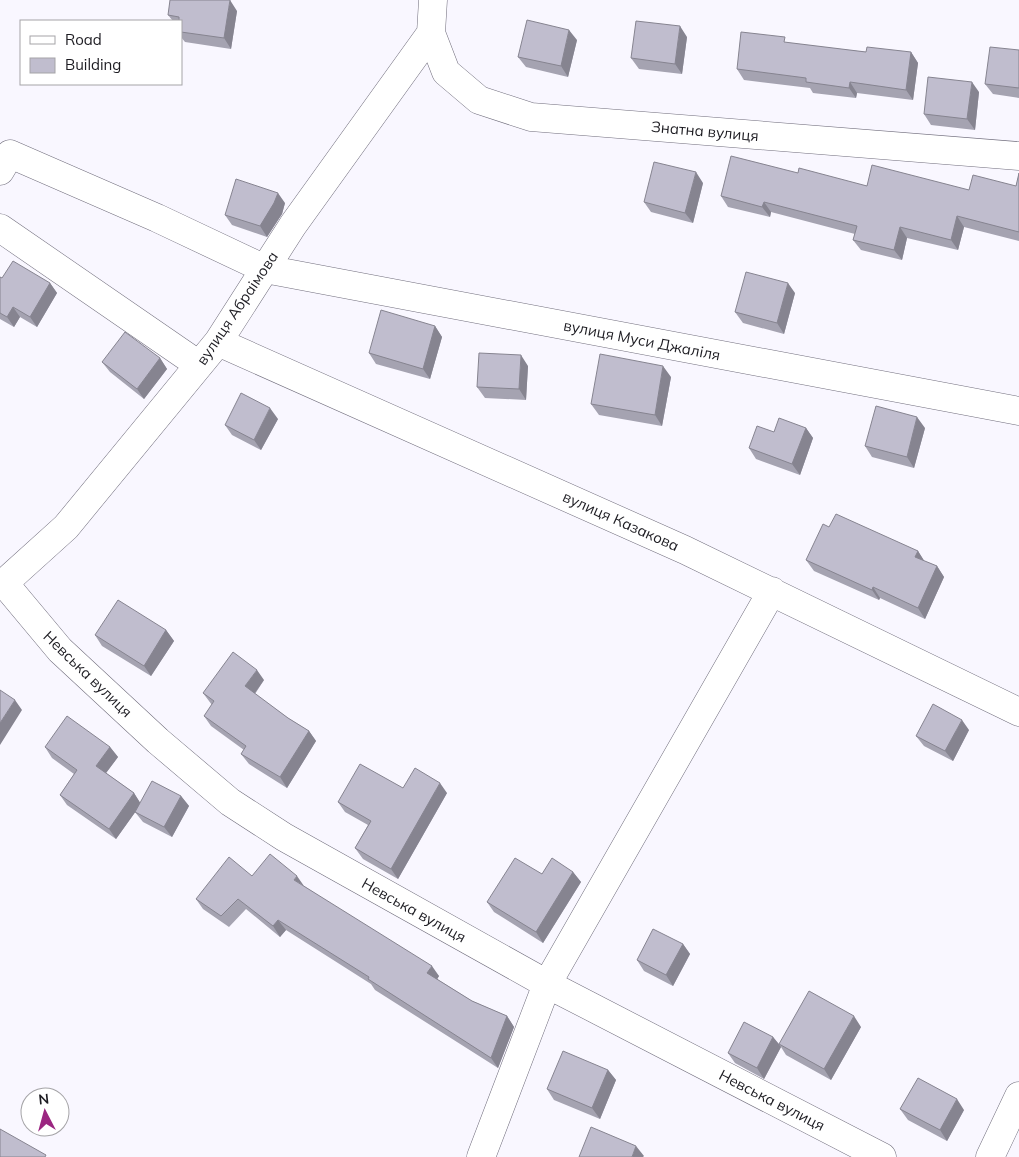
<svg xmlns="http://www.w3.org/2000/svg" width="1019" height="1157" viewBox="0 0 1019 1157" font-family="Mulish,sans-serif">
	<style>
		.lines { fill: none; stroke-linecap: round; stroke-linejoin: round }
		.minor-casing { stroke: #716e7d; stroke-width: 29 }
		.minor { stroke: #fff; stroke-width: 28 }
		.wall { fill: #a5a3b1 }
		.shaded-wall { fill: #868490 }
		.building { fill: #c0bdce; stroke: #868490 }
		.labels { text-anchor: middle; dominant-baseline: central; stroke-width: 4; stroke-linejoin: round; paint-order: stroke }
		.street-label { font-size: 15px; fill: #1d1c22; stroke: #fff }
	</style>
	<rect width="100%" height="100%" fill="#f9f7ff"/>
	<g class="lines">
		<g class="minor-casing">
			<path id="minor" d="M433,0l-2,33 15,39 33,28 52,17 488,39
				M0,171l10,-17 147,64 108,51 754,142
				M0,228l199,137
				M218,342l467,208 334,162
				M0,583h4l62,-56 152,-185 75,-117 138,-192
				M4,583l56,67 98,91 72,61 54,35 263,147 335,173
				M481,1157l66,-173 225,-393
				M990,1157l29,-61"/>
		</g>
		<use href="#minor" class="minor"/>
	</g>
	<path class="wall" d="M237,11l-6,38 -46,-7 -4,-5v-16h-8l-5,-6z
		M687,37l-5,37 -43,-5 -8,-11z
		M577,40l-9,37 -42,-10 -8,-10z
		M788,43l78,9h45l7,11 -5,37 -56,-7 -1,5 -43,-5 -3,-5 -66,-8 -7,-11z
		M1019,50v48l-26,-4 -8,-10z
		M979,92l-4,38 -44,-5 -7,-11z
		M798,173l69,13 102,4 47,-4 3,-13v68l-55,-14 -6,23 -51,-12 -5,22 -41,-10 -8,-10 2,-6 -84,-22 -1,5 -42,-10 -7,-11z
		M703,183l-10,40 -42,-11 -7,-10z
		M285,203l-3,11 -15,23 -35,-12 -7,-10z
		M0,277l2,1 48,5 7,10 -20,34 -17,-10 -6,10 -14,-8z
		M795,293l-11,41 -41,-11 -8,-11z
		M435,326l7,11 -12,42 -54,-15 -7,-11z
		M160,358l7,11 -23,30 -34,-27 -8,-10z
		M528,366l-2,34 -41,-2 -8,-11z
		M671,377l-9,49 -63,-11 -8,-11z
		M278,419l-17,31 -29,-15 -7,-10z
		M806,428l7,10 -13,37 -44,-16 -7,-11 25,-16z
		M925,428l-11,40 -42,-11 -7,-11z
		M829,527l89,24 6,10 13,5 7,11 -19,42 -45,-21 -1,2 -65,-29 -8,-11z
		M166,630l8,11 -23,35 -49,-30 -7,-11z
		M264,680l-9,14 33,24 21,13 7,10 -29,47 -38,-24 -8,-10 3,-4 -33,-24 -7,-10 8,-11 -9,-12z
		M969,730l-16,31 -29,-15 -8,-10z
		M45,747h65l8,10 -12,16 28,20 6,10 41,-7 8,10 -17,31 -29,-15 -8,-10 1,-1 -20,28 -49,-34 -7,-10 14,-21 -22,-16z
		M403,788l44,5 -49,86 -35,-20 -8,-11 13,-23 -23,-13 -7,-10z
		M573,872l8,10 -38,61 -49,-31 -7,-10 55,-28z
		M252,876l52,10 135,90 -2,3 35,22 35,15 7,11 -16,41 -123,-78 -4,-6 -85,-54 -6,7 -34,-28 -17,18 -26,-18 -7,-10z
		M683,944l7,10 -17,32 -29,-15 -7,-11z
		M861,1027l-30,53 -45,-25 -5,-8 -17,32 -29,-16 -7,-10 45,-16 6,7z
		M608,1070l8,10 -16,39 -46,-19 -7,-11z
		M900,1109l64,1 -17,31 -39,-21z"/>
	<path class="shaded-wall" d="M230,0l7,11 -6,38 -7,-11z
		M680,26l7,11 -5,37 -7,-10z
		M569,30l8,10 -9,37 -7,-11z
		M911,52l7,11 -5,37 -7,-10z
		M850,82l7,11 -1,5 -7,-10z
		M972,82l7,10 -4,38 -8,-11z
		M696,172l7,11 -10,40 -8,-10z
		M278,193l7,10 -3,11 -15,23 -7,-11z
		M764,202l7,10 -1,5 -8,-10z
		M957,216l7,11 -6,23 -7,-10z
		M900,227l7,11 -5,22 -8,-10z
		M50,283l7,10 -20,34 -7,-10z
		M788,283l7,10 -11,41 -7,-11z
		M13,307l7,10 -6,10 -7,-10z
		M435,326l7,11 -12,42 -7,-10z
		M521,355l7,11 -2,34 -7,-11z
		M160,358l7,11 -23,30 -7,-10z
		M663,366l8,11 -9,49 -7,-11z
		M270,408l8,11 -17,31 -7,-10z
		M917,417l8,11 -11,40 -7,-11z
		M806,428l7,10 -13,37 -8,-11z
		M918,551l7,11 -10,-5z
		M937,566l7,11 -19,42 -7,-11z
		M873,587l7,11 -1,2 -7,-10z
		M166,630l8,11 -23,35 -7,-10z
		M257,670l7,10 -12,17 -7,-11z
		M15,700l7,10 -22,35v-22z
		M962,720l7,10 -16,31 -8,-10z
		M309,731l7,10 -29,47 -7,-11z
		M110,747l8,10 -15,20 -7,-11z
		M440,783l7,10 -49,86 -7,-10z
		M134,793l7,11 -25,35 -7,-10z
		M181,796l8,10 -17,31 -8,-10z
		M573,872l8,10 -38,61 -7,-11z
		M297,876l7,10 -10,-6z
		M278,920l8,10 -6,7 -7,-11z
		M683,944l7,10 -17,32 -7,-11z
		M432,966l7,10 -4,7 -8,-10z
		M507,1016l7,11 -16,41 -7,-10z
		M854,1016l7,11 -30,53 -7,-11z
		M773,1037l8,10 -17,32 -7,-11z
		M608,1070l8,10 -16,39 -8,-11z
		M957,1099l7,11 -17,31 -7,-11z
		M636,1146l8,10 -1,1h-11z"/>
	<path class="building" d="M170,0h60l-6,38 -43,-6v-11h-2v-4l-11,-2z
		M527,20l42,10 -8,36 -43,-9z
		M636,21l44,5 -5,38 -44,-6z
		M741,32l44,5 -1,5 82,10 1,-5 44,5 -5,38 -56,-8 -1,6 -43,-6v-4l-69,-9z
		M990,47l29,3v38l-34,-4z
		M928,77l44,5 -5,37 -43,-5z
		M731,156l67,17 1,-5 68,18 5,-21 97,25 4,-15 43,11 3,-13v59l-62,-16 -6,24 -51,-13 -6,23 -41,-10 4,-14 -93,-24 -2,5 -41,-11z
		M654,162l42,10 -11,41 -41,-11z
		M236,179l42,14 -4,10 -14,23 -35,-11z
		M13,261l37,22 -20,34 -17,-10 -6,10 -7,-4v-36l2,1z
		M746,272l42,11 -11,40 -42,-11z
		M381,310l54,16 -12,43 -54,-16z
		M125,332l35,26 -23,31 -35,-27z
		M479,353l42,2 -2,34 -42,-2z
		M600,354l63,12 -8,49 -64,-11z
		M241,393l29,15 -16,32 -29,-15z
		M876,406l41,11 -10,40 -42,-11z
		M779,418l27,10 -14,36 -43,-16 8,-22 17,6z
		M836,514l82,37 -3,6 22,9 -19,42 -45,-21 -1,3 -66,-30 17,-36 6,3z
		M118,600l48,30 -22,36 -49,-31z
		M233,652l24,18 -12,16 43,32 21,13 -29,46 -39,-23 5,-8 -42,-30 10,-15 -11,-8z
		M0,690l15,10 -15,23z
		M933,704l29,16 -17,31 -29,-15z
		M67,716l43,31 -14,19 38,27 -25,36 -49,-34 17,-25 -32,-23z
		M360,764l43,24 12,-20 25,15 -49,86 -36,-21 16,-27 -33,-19z
		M152,781l29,15 -17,31 -29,-15z
		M270,854l27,22 -3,4 138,86 -5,7 45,28 35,15 -16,42 -123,-79 1,-2 -91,-57 -5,6 -35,-27 -17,17 -25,-17 33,-42 23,19z
		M515,858l27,16 10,-16 21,14 -37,60 -49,-30z
		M653,929l30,15 -17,31 -29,-15z
		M809,991l45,25 -30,53 -45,-25z
		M744,1022l29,15 -16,31 -29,-15z
		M563,1051l45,19 -16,38 -45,-19z
		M918,1078l39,21 -17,31 -40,-21z
		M591,1127l45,19 -4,11h-53z
		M0,1129l46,26 -1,2h-45z"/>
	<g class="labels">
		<g class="street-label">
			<text transform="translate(705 131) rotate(5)">Знатна вулиця</text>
			<text transform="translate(237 308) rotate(-56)">вулиця Абраімова</text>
			<text transform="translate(642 340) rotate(11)">вулиця Муси Джаліля</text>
			<text transform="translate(621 521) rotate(24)">вулиця Казакова</text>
			<text transform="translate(88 674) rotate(44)">Невська вулиця</text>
			<text transform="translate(414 910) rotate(29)">Невська вулиця</text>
			<text transform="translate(772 1100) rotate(27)">Невська вулиця</text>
		</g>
	</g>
	<rect x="20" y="20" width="162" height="65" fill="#ffffff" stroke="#a5a4a7"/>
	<rect x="30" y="36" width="25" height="8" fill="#ffffff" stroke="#a5a4a7"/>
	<text x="65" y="45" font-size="15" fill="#1d1c22">Road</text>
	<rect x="30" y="58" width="25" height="15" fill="#c0bdce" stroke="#a5a4a7"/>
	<text x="65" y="70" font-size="15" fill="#1d1c22">Building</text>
	<g transform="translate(45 1112) rotate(354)"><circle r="24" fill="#ffffff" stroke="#a5a4a7"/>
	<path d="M0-4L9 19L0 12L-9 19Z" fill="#9b2681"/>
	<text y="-8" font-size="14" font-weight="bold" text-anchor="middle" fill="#1d1c22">N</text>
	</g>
</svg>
